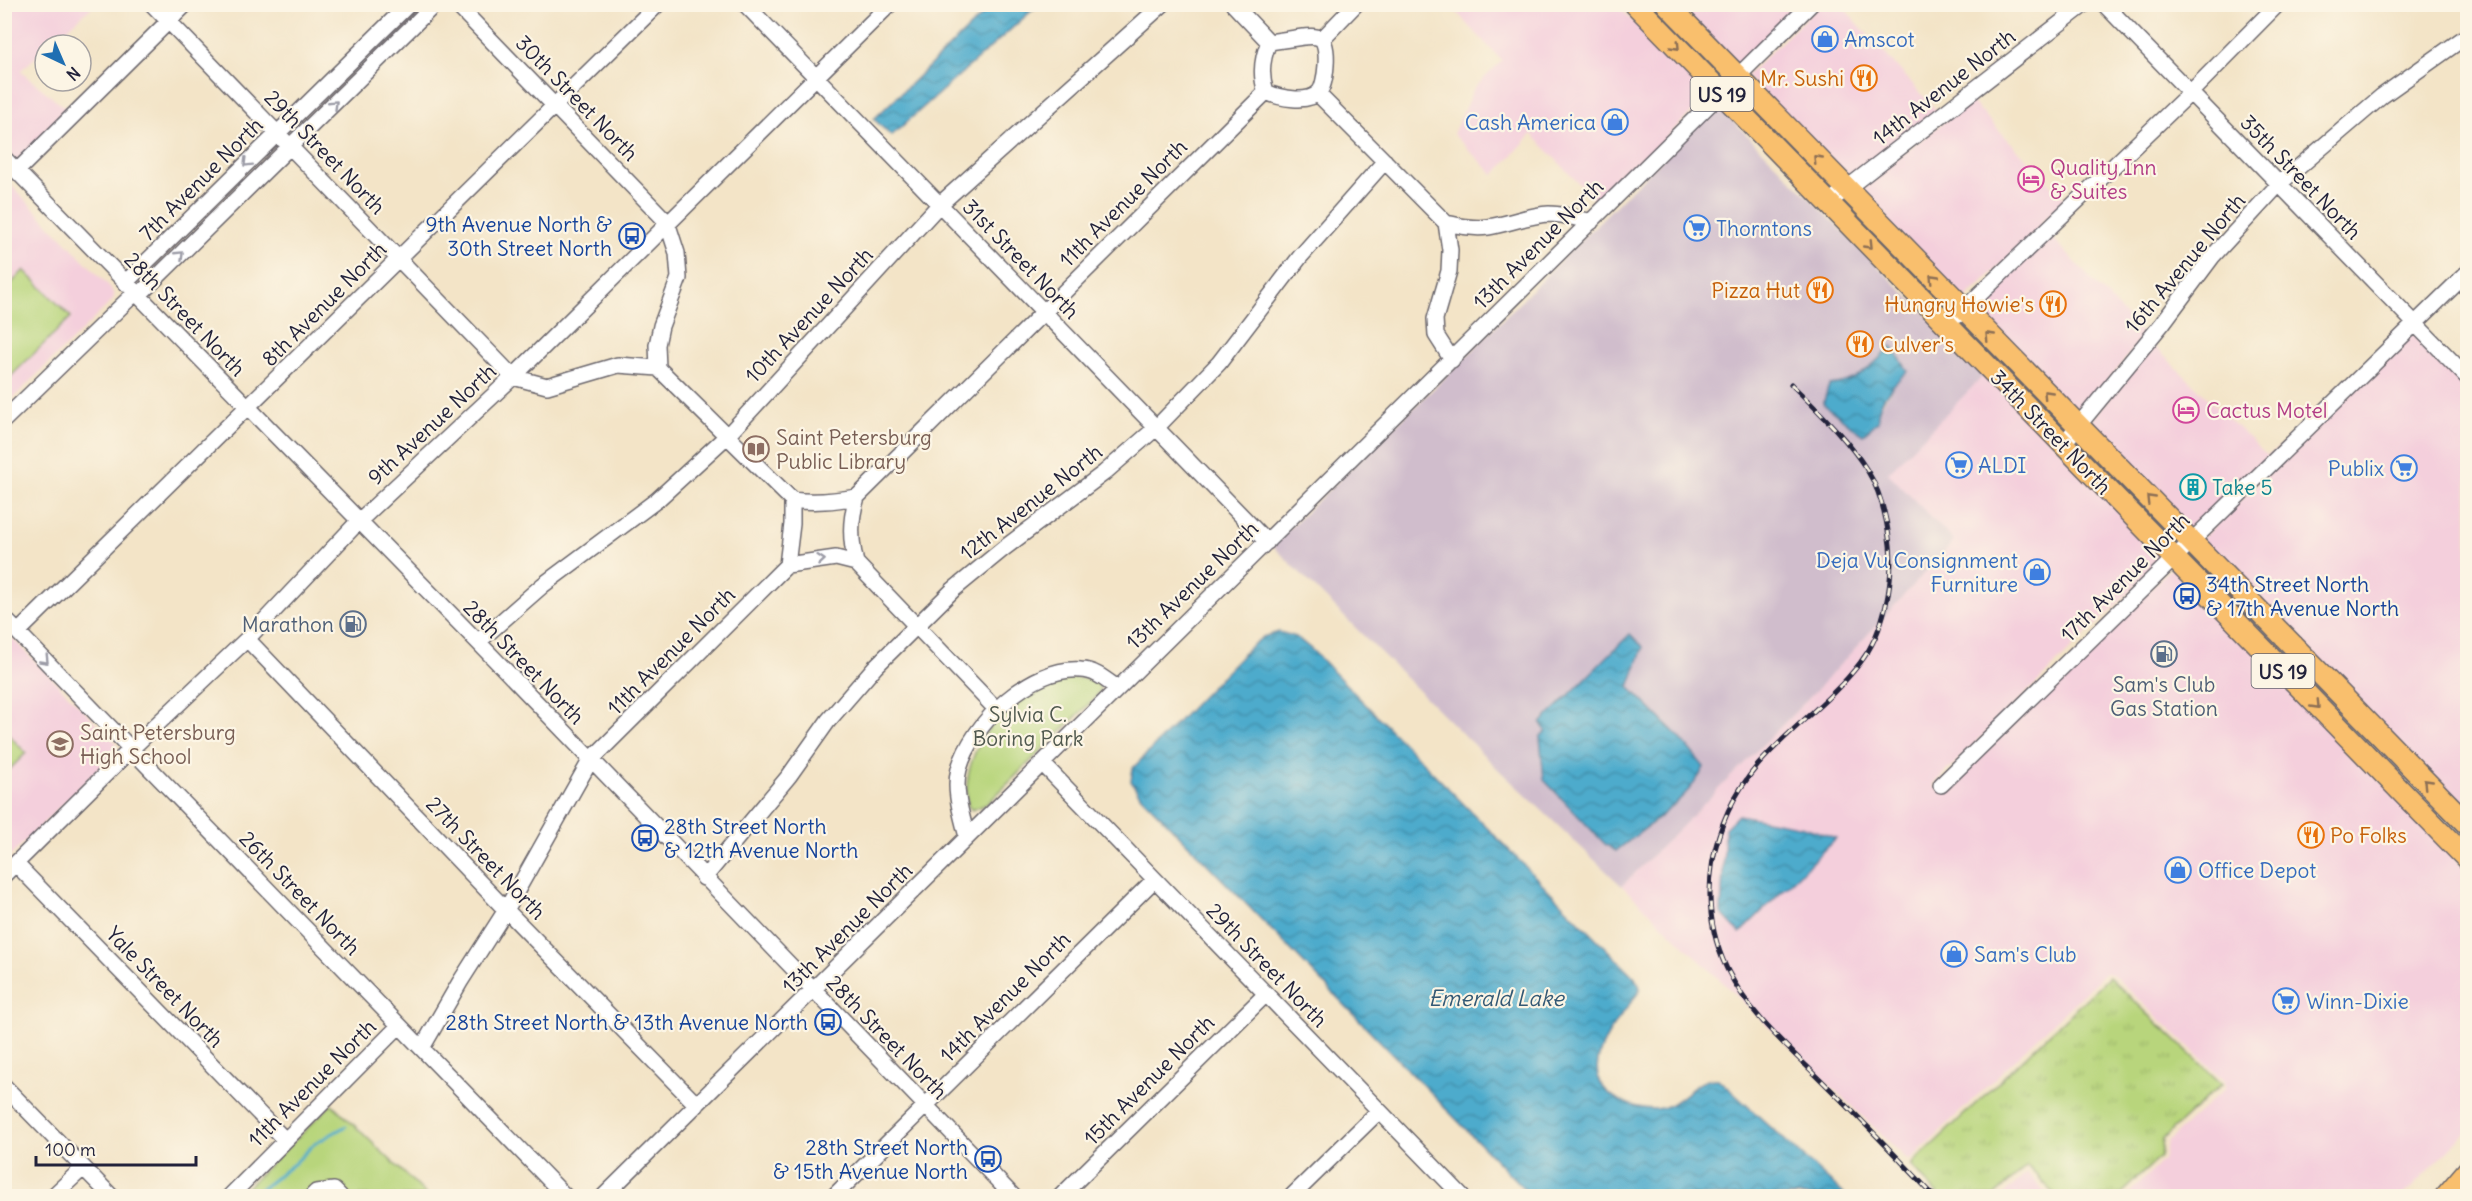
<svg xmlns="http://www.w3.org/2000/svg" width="2472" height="1201" viewBox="0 0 2472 1201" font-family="Delius,sans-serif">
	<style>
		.built { fill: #f4cfdc; fill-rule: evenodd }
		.industrial { fill: #d0bdcc; fill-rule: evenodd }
		.grass { fill: url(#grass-tufts); stroke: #6d7c5c; stroke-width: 1.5 }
		.park { fill: #b8d57c; stroke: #6d7c5c; stroke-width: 1.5 }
		.water { fill: url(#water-waves); stroke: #386684; stroke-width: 1.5 }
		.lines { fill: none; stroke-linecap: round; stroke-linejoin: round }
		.stream { stroke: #4dabcc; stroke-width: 3 }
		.minor-casing { stroke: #6b666c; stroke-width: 18 }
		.major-casing { stroke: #6b666c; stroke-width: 21 }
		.highway-casing { stroke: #6b666c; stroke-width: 24 }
		.minor { stroke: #fff; stroke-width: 15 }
		.major { stroke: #f9bf6d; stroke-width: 18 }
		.highway { stroke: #f9bf6d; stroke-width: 21 }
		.rail-casing { stroke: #22223b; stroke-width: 5 }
		.rail { stroke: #fcf5e5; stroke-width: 3; stroke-dasharray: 9; stroke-linecap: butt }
		.oneway { stroke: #8e7054 }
		.oneway2 { stroke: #9c9ca7 }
		.labels { text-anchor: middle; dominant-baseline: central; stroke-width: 4.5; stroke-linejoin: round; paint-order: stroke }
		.shield { fill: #fcf5e5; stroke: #63616e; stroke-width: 1.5 }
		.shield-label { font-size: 20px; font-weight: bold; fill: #22223b }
		.shop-label { font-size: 21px; fill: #366cbe; stroke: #fcf5e5; text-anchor: start }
		.food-label { font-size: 21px; fill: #c56008; stroke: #fcf5e5; text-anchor: end }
		.street-label { font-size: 21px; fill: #22223b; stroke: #fcf5e5 }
		.hotel-label { font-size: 21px; fill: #b23c85; stroke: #fcf5e5; text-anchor: start }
		.transit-label { font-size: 21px; fill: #164399; stroke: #fcf5e5; text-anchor: end }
		.education-label { font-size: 21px; fill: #785e54; stroke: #fcf5e5; text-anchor: start }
		.culture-label { font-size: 21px; fill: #0d838f; stroke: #fcf5e5; text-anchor: start }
		.service-label { font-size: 21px; fill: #4e5e75; stroke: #fcf5e5; text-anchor: end }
		.park-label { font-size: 21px; fill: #4f584e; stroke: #fcf5e5 }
		.water-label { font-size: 22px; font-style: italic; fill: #335975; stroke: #fcf5e5 }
	</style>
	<defs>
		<pattern id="grass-tufts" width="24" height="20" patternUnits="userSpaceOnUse" patternTransform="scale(1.5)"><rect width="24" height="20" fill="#b8d57c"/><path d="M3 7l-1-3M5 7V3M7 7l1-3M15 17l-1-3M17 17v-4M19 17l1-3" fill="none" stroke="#9eb76c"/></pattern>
		<pattern id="water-waves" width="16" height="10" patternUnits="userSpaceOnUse" patternTransform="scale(1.5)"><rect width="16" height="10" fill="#4dabcc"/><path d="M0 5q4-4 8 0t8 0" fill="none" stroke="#408ba7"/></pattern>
	</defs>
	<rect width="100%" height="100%" fill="#fcf5e5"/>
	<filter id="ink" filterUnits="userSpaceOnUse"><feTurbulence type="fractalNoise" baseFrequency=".0167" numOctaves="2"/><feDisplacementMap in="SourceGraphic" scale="12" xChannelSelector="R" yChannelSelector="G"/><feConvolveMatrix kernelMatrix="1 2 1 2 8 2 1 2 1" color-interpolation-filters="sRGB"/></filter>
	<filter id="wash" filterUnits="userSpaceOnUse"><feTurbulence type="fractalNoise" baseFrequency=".008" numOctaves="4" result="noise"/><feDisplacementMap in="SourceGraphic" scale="24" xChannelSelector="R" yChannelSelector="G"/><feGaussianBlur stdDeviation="1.35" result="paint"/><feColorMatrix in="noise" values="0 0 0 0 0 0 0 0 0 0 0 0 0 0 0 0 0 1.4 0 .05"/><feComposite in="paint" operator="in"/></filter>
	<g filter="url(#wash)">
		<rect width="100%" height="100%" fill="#f3e4c7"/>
		<path class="built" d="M5,5h89l-45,40h-4v4l-25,22 49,40 -53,51 -11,-12z
			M1450,5h166l92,91 -109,109 -67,-71 -38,41 -41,-41 21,-46 28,-27z
			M1677,5h125l-65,62z
			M1820,5h21l96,106 -89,70 -102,-105z
			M1971,101l96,100 -27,22 2,3 -78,74 -107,-110z
			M5,179l105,108 4,8 -1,5 -108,106z
			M2050,235l94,101 -66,81 -105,-108z
			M2414,332l53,54v431l-268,-276z
			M2153,345l114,111 15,-12 -92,89 -103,-107z
			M1985,374l180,183 -232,228 9,8 231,-227 294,304v262l-64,64h-277l37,-36 4,-18 58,-54v-7l-113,-107 -7,-1 -196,188 -287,-275 188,-189 143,-155 -66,-69zM1836,838l-95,95 -20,-20z
			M5,631l109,110 3,6 -2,6 -110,108z
			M2027,1173l23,23h-48z"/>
		<path class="industrial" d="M1717,105l268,269 -97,99 66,68 -144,156 -188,189 -122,-115 -228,-226 188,-182 133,-135 2,1 1,-4zM1892,347l16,24 -12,10 -19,32 -48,-27 16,-2 21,-12zM1643,647l-14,40 52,52 23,28 -5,11 -45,45 -38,28 -11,-7 -61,-64 2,-49 -5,-8z"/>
		<path class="grass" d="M2109,977l113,107 -60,55 -2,18 -42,39h-61l-30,-30 -33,30h-55l-28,-31z"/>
		<path class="park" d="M24,270l47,47 -66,65v-92z
			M1082,678l17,5 1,8 -5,7 -108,106 -15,6 -4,-4c-9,-57 37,-111 91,-126 7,-2 15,-2 23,-2z
			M5,731l21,22 -21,21z
			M332,1104l96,92h-190z"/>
		<path class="water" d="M993,5h45l-147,131 -17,-17z
			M1892,346l16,25c-13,11 -33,32 -30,50l-15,14 -40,-31 6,-19c28,-2 44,-20 63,-39z
			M1279,632l17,5 15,12 326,331 3,8 -2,5c-21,28 -70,82 -17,108 13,6 26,10 41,7 21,-5 33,-31 56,-29l128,117h-315l-391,-401 -9,-14 2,-13 116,-120 14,-11z
			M1630,634l13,13 -14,40 52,52 23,28c-14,32 -61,62 -88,84l-11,-7 -61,-64 -4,-43 6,-6 -5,-8z
			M1738,815l66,12 32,11 -96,95 -19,-20 4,-85z"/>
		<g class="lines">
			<path class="stream" d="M252,1196l43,-33 19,-19 32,-18"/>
		</g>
	</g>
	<g filter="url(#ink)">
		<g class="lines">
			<g class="minor-casing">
				<path id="minor" d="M152,4l361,373 34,9 71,-21 40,3 -1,-23 4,-19 18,-48 -2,-25 -10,-31 -211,-218
					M745,4l522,538
					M1233,4l36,38
					M2104,4l364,374
					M1303,37c5,0 13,-2 18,2 9,6 5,46 -2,53 -11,12 -40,6 -53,0 -6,-17 -4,-34 3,-50z
					M1322,39l34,-35
					M1318,94l128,129c14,3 28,6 42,4 21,-3 40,-12 61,-13 14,0 28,4 42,8
					M4,158l474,484 535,554
					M17,171l169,-167
					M1828,203l257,-199
					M1446,223l4,27 -1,21 -14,48 1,16 16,25
					M125,283l284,-279
					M138,296l297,-292
					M1957,316l233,-223 88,-89
					M658,368l134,132c23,3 42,1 65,-3
					M4,420l131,-127
					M2063,444l99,-120 50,-67 67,-73 103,-88 86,-61
					M787,565l49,-7 20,5
					M787,565l5,-41v-24
					M4,618l561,578
					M18,632l640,-628
					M247,639l259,271 191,195
					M478,642l65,-57 114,-85 71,-65 211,-230 224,-201
					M996,709l-140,-146c-6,-24 -6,-43 1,-66l409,-405
					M1042,763l420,433
					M1941,785l527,-513
					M967,837c-5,-21 -14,-47 -8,-68 13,-46 72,-103 122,-99 14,0 25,10 36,18
					M16,864l268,275
					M4,875l127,-126 116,-110 111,-117 155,-145 377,-373
					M704,878l85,-102 39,-55 47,-54 78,-77 50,-41 101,-76 52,-45 63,-65 81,-106 85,-96
					M422,1048l38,-66 46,-72 84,-149 197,-196
					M4,1086l107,110
					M53,1196l30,-28
					M230,1196l169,-170
					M312,1196l4,-4 18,-2 6,6
					M604,1196l1207,-1192
					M834,1196l320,-316
					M1061,1196l205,-202
					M1292,1196l87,-85"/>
			</g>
			<g class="major-casing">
				<path id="major" d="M2444,1196l24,-28
					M2460,1196l8,-6"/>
			</g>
			<g class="highway-casing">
				<path id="highway" d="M1635,4l833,856
					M1667,4l801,821"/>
			</g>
			<use href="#minor" class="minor"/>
			<use href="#major" class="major"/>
			<use href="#highway" class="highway"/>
			<g class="rail-casing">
				<path id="rail" d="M1791,384c27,27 55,53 76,86 14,22 20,49 23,75 4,39 -6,87 -30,118 -29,38 -71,66 -102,102 -48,56 -63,137 -31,204 23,47 64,81 100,117 37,36 72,73 107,110"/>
			</g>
			<use href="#rail" class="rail"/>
		</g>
		<defs><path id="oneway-chevron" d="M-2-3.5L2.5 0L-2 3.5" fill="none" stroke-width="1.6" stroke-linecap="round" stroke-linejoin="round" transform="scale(1.5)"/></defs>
		<g class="oneway">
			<use href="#oneway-chevron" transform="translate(1676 46) rotate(46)"/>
			<use href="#oneway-chevron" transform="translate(1817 159) rotate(-134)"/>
			<use href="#oneway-chevron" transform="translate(1869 245) rotate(46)"/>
			<use href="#oneway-chevron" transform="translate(1933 278) rotate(-134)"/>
			<use href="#oneway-chevron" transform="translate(1989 336) rotate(-134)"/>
			<use href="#oneway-chevron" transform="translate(2047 394) rotate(-134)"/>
			<use href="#oneway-chevron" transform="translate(2150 499) rotate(-134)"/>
			<use href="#oneway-chevron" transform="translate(2316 705) rotate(46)"/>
			<use href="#oneway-chevron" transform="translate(2427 783) rotate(-134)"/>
		</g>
		<g class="oneway2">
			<use href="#oneway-chevron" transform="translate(334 104) rotate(-44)"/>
			<use href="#oneway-chevron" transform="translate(247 163) rotate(135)"/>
			<use href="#oneway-chevron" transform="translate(180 255) rotate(-44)"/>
			<use href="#oneway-chevron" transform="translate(821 560) rotate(-5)"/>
			<use href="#oneway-chevron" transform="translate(45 660) rotate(46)"/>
		</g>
	</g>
	<defs>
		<g id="shop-ring" transform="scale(1.35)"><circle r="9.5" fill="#fcf5e5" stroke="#3f7fe0" stroke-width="1.5"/><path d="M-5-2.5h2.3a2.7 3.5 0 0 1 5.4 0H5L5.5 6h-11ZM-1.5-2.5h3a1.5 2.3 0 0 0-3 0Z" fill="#3f7fe0"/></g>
		<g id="restaurant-ring" transform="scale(1.35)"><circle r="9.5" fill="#fcf5e5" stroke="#e8710a" stroke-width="1.5"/><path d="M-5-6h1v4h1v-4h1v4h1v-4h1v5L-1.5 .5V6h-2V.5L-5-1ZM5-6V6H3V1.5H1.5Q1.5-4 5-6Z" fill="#e8710a"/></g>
		<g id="hotel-ring" transform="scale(1.35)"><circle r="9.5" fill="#fcf5e5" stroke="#d1479c" stroke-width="1.5"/><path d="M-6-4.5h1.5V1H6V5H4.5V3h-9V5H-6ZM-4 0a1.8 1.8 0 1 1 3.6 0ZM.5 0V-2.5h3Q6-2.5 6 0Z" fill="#d1479c"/></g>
		<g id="supermarket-ring" transform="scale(1.35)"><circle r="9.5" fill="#fcf5e5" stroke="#3f7fe0" stroke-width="1.5"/><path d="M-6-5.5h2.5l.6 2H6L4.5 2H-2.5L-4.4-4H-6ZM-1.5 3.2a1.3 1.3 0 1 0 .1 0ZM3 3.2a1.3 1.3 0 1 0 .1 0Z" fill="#3f7fe0"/></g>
		<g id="bus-ring" transform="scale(1.35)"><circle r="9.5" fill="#fcf5e5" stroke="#1a4fb4" stroke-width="1.5"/><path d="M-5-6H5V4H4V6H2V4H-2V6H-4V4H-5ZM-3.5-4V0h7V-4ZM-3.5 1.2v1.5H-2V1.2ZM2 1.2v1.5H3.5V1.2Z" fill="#1a4fb4"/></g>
		<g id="library-ring" transform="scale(1.35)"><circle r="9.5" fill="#fcf5e5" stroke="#8d6e63" stroke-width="1.5"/><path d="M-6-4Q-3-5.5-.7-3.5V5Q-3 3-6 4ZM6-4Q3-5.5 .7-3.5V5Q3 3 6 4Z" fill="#8d6e63"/></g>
		<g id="building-ring" transform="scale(1.35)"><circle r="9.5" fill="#fcf5e5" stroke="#0f9aa8" stroke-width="1.5"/><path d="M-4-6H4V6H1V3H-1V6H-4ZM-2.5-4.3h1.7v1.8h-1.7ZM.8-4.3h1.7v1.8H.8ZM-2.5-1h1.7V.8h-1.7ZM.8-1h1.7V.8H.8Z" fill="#0f9aa8"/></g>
		<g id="fuel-ring" transform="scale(1.35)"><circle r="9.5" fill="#fcf5e5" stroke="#5c6f8a" stroke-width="1.5"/><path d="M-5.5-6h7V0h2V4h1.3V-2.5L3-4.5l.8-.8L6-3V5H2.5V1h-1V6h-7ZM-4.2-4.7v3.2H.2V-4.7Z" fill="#5c6f8a"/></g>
		<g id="school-ring" transform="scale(1.35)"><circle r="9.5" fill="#fcf5e5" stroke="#8d6e63" stroke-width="1.5"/><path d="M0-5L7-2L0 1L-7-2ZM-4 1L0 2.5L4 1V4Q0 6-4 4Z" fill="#8d6e63"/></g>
	</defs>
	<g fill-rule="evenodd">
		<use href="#shop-ring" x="1825" y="39"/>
		<use href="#restaurant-ring" x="1864" y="78"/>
		<use href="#shop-ring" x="1615" y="122"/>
		<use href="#hotel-ring" x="2031" y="179"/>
		<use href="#supermarket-ring" x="1697" y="228"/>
		<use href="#bus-ring" x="632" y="236"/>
		<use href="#restaurant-ring" x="1820" y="290"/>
		<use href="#restaurant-ring" x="2053" y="304"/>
		<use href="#restaurant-ring" x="1860" y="344"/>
		<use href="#hotel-ring" x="2186" y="410"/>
		<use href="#library-ring" x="756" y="449"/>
		<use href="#supermarket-ring" x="1959" y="465"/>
		<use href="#supermarket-ring" x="2404" y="468"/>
		<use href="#building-ring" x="2193" y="487"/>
		<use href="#shop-ring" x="2037" y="572"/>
		<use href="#bus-ring" x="2187" y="596"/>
		<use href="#fuel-ring" x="353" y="624"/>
		<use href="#fuel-ring" x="2164" y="654"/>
		<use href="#school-ring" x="60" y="744"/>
		<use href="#restaurant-ring" x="2311" y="835"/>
		<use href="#bus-ring" x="645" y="838"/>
		<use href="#shop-ring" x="2178" y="870"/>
		<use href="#shop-ring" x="1954" y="954"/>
		<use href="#supermarket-ring" x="2286" y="1001"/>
		<use href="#bus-ring" x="828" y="1022"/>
		<use href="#bus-ring" x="988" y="1159"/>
	</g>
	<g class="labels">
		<g class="shield">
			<rect x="1690.5" y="77" width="63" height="34" rx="4.5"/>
			<rect x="2251.5" y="654" width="63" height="34" rx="4.5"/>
		</g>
		<g class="shield-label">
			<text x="1722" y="94">US 19</text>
			<text x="2283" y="671">US 19</text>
		</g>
		<g class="shop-label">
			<text x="1844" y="39">Amscot</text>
			<text x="1596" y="122" text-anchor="end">Cash America</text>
			<text x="1716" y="228">Thorntons</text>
			<text x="1978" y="465">ALDI</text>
			<text x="2384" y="468" text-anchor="end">Publix</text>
			<text x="2018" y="560" text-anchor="end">Deja Vu Consignment<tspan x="2018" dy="24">Furniture</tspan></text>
			<text x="2198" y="870">Office Depot</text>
			<text x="1974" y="954">Sam's Club</text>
			<text x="2306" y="1001">Winn-Dixie</text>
		</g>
		<g class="food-label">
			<text x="1844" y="78">Mr. Sushi</text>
			<text x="1800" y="290">Pizza Hut</text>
			<text x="2034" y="304">Hungry Howie's</text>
			<text x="1880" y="344" text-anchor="start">Culver's</text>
			<text x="2330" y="835" text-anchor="start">Po Folks</text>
		</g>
		<g class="street-label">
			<text transform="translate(1944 87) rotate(-38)">14th Avenue North</text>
			<text transform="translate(577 98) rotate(46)">30th Street North</text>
			<text transform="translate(325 152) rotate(46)">29th Street North</text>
			<text transform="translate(2301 177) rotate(46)">35th Street North</text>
			<text transform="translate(201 179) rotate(-45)">7th Avenue North</text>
			<text transform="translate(1123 203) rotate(-45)">11th Avenue North</text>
			<text transform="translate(1538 244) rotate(-45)">13th Avenue North</text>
			<text transform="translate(1021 259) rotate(46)">31st Street North</text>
			<text transform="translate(2185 263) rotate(-50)">16th Avenue North</text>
			<text transform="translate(324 304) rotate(-45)">8th Avenue North</text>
			<text transform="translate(185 314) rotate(46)">28th Street North</text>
			<text transform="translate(809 315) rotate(-47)">10th Avenue North</text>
			<text transform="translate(432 424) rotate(-43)">9th Avenue North</text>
			<text transform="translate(2051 432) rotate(46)">34th Street North</text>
			<text transform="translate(1031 502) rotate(-38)">12th Avenue North</text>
			<text transform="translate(2125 577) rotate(-45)">17th Avenue North</text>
			<text transform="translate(1192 585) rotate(-44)">13th Avenue North</text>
			<text transform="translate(671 651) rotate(-45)">11th Avenue North</text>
			<text transform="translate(524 662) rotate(46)">28th Street North</text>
			<text transform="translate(486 858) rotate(46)">27th Street North</text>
			<text transform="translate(300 893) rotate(46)">26th Street North</text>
			<text transform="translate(847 928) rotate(-45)">13th Avenue North</text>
			<text transform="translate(1267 965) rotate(46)">29th Street North</text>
			<text transform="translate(165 987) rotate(46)">Yale Street North</text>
			<text transform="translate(1005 997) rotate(-45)">14th Avenue North</text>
			<text transform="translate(887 1037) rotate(46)">28th Street North</text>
			<text transform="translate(1149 1080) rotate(-45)">15th Avenue North</text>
			<text transform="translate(312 1083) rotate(-45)">11th Avenue North</text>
		</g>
		<g class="hotel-label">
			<text x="2050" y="167">Quality Inn<tspan x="2050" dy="24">&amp; Suites</tspan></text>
			<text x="2206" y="410">Cactus Motel</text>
		</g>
		<g class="transit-label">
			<text x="612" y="224">9th Avenue North &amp;<tspan x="612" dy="24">30th Street North</tspan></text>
			<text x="2206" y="584" text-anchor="start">34th Street North<tspan x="2206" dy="24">&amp; 17th Avenue North</tspan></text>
			<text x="664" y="826" text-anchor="start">28th Street North<tspan x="664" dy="24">&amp; 12th Avenue North</tspan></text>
			<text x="808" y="1022">28th Street North &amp; 13th Avenue North</text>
			<text x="968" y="1147">28th Street North<tspan x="968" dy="24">&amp; 15th Avenue North</tspan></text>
		</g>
		<g class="education-label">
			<text x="776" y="437">Saint Petersburg<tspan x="776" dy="24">Public Library</tspan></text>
			<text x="80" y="732">Saint Petersburg<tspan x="80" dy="24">High School</tspan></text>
		</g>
		<g class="culture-label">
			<text x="2212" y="487">Take 5</text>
		</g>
		<g class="service-label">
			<text x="334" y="624">Marathon</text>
			<text x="2164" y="684" text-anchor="middle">Sam's Club<tspan x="2164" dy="24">Gas Station</tspan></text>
		</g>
		<g class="park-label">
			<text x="1028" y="714">Sylvia C.<tspan x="1028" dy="24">Boring Park</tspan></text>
		</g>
		<g class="water-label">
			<text x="1496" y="998">Emerald Lake</text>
		</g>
	</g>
	<rect width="2472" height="1201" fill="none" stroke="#fcf5e5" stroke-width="24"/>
	<g transform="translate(63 63) rotate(136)"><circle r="28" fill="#fcf5e5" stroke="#a5a1a1" stroke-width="1.5"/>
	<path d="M0-4.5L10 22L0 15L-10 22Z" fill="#1f6fb2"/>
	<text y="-9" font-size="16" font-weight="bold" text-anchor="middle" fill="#22223b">N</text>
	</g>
	<path d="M36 1156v9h160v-9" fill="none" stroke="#22223b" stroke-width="3"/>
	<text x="45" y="1156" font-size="18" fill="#22223b" stroke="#fcf5e5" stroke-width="4.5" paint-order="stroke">100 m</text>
</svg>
